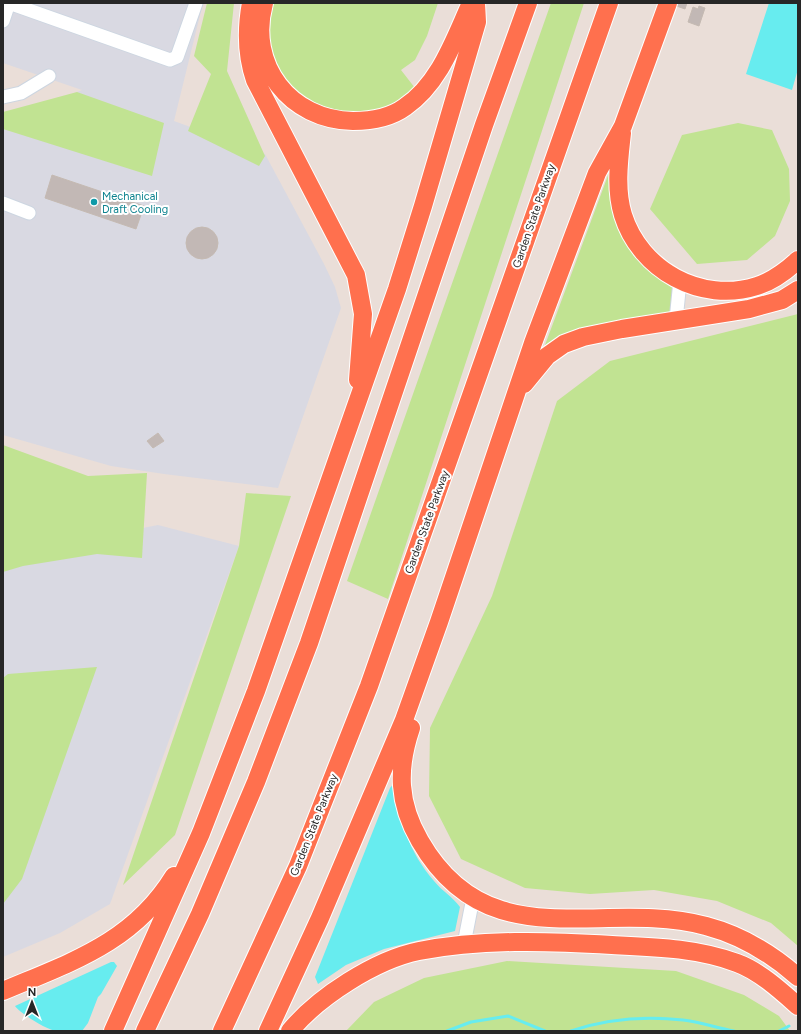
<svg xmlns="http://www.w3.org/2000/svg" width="801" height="1034" viewBox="0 0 801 1034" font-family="Figtree,sans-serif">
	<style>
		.industrial { fill: #d9d9e2 }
		.green { fill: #c1e392 }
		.water { fill: #67ecef }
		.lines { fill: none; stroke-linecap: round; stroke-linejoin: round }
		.stream { stroke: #67ecef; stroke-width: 3 }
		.building { fill: #c2b8b5; stroke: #c5bab2 }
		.minor-casing { stroke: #cdd6e1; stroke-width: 15 }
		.highway-casing { stroke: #fff; stroke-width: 20 }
		.minor { stroke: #fff; stroke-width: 13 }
		.highway { stroke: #ff704e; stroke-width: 18 }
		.culture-dot { fill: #0f9aa8; stroke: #fff; stroke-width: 1.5 }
		.labels { text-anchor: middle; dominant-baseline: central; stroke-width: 4; stroke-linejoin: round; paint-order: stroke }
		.culture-label { font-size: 11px; fill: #0d838f; stroke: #fff; text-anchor: start }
		.street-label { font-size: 11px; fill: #272727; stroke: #fff }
	</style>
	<rect width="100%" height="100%" fill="#eaded8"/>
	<path class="industrial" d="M3,3h200l-29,118 91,33 59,110 11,23 6,21 -63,180 -114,-14 -53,-8 -108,-31v-313l79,-32 -79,-27z
		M158,525l81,21 -129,358 -50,29 -57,24v-407l49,-4z"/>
	<path class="green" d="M207,3h27l-7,68 38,85 -6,10 -71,-35 23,-57 -17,-18z
		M271,3h167l-11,33 -12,24 -14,10 14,18 -22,18 -36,10 -40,-7 -30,-23 -20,-44z
		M551,3h33l-196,596 -41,-18z
		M77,92l87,31 -12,53 -149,-47v-17z
		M738,123l34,7 17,39 1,32 -15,35 -28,24 -50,4 -47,-55 32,-74z
		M610,170l24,83 13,15 27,20 -3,22 -1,3 -122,34 -3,-2z
		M798,314v632l-27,-23 -54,-22 -63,-11 -64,4 -65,-6 -64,-29 -32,-63 1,-68 62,-132 65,-195 53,-40z
		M3,445l85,31 59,-3 -5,85 -45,-4 -74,12 -20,6z
		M246,493l45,3 -116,339 -52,50 116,-339z
		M97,667l-75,212 -19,25v-226l5,-4z
		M507,961l169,10 68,24 35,21 11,15h-444l28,-29 50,-24z"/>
	<path class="water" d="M769,3h29v66l-6,21 -46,-16z
		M394,783c5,37 15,69 40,98 8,10 19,16 26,26l-5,24 -71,18 -38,16 -28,19 -3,-7 75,-189z
		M111,962h3l3,4 -16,28 -3,3 -10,26 -6,8c-8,0 -17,1 -26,0 -9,-1 -36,-18 -41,-25z"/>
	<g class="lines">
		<path class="stream" d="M447,1031l24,-9 37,-6 37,15
			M571,1031c35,-12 74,-15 112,-11 17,2 34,8 51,11
			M779,1031l10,-5"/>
	</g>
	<path class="building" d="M668,3h19l-2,6z
		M699,6l6,2 -6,18 -11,-4 5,-15 5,2z
		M52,175l92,31 -8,23 -91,-31z
		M186 243a16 16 0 1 1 32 0a16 16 0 1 1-32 0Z
		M158,433l6,8 -11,7 -6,-7z"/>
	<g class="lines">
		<g class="minor-casing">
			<path id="minor" d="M9,3l161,57 7,-3 19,-54
				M3,21l6,-18
				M3,97l18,-4 28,-17
				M3,203l26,10
				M676,320l4,-39
				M464,944l9,-46"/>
		</g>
		<g class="highway-casing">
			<path id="highway" d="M251,3c-5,27 -5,51 4,77l101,195 7,39 -5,66
				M264,3c-17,62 26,117 89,118 19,0 37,-3 52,-14 35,-24 49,-67 66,-104
				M622,133c-3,27 -7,56 1,82 17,55 78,89 134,71 16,-5 29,-15 41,-26
				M524,384l23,-28 17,-12 19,-7 39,-8 127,-20 33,-9 16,-10
				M411,728c-14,41 -13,75 9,113 69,120 181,57 286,85 34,9 66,28 92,51
				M3,991c68,-29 130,-48 171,-115
				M113,1031l88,-198 55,-142 141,-402 26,-83 54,-184 -1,-19
				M145,1031l55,-117 56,-132 53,-139 175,-518 44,-122
				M222,1031l76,-165 71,-180 240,-683
				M268,1031l52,-113 84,-198 35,-98 94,-279 64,-170 26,-47 45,-123
				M290,1031c28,-34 85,-71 129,-80 63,-12 128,-10 193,-6 42,2 85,3 125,18 22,8 43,27 61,43"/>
		</g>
		<use href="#minor" class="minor"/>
		<use href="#highway" class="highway"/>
	</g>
	<circle class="culture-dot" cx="94" cy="202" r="4"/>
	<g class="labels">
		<g class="culture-label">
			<text x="102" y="196">Mechanical<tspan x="102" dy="13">Draft Cooling</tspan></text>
		</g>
		<g class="street-label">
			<text transform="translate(534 216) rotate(-71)">Garden State Parkway</text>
			<text transform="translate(427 522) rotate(-70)">Garden State Parkway</text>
			<text transform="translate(314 825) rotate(-68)">Garden State Parkway</text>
		</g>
	</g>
	<rect width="801" height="1034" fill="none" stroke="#272727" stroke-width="8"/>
	<g transform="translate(32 1002)" stroke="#ffffff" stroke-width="3" paint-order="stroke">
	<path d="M0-3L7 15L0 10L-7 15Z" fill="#272727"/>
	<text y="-6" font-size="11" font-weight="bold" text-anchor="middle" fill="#272727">N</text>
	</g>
</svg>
